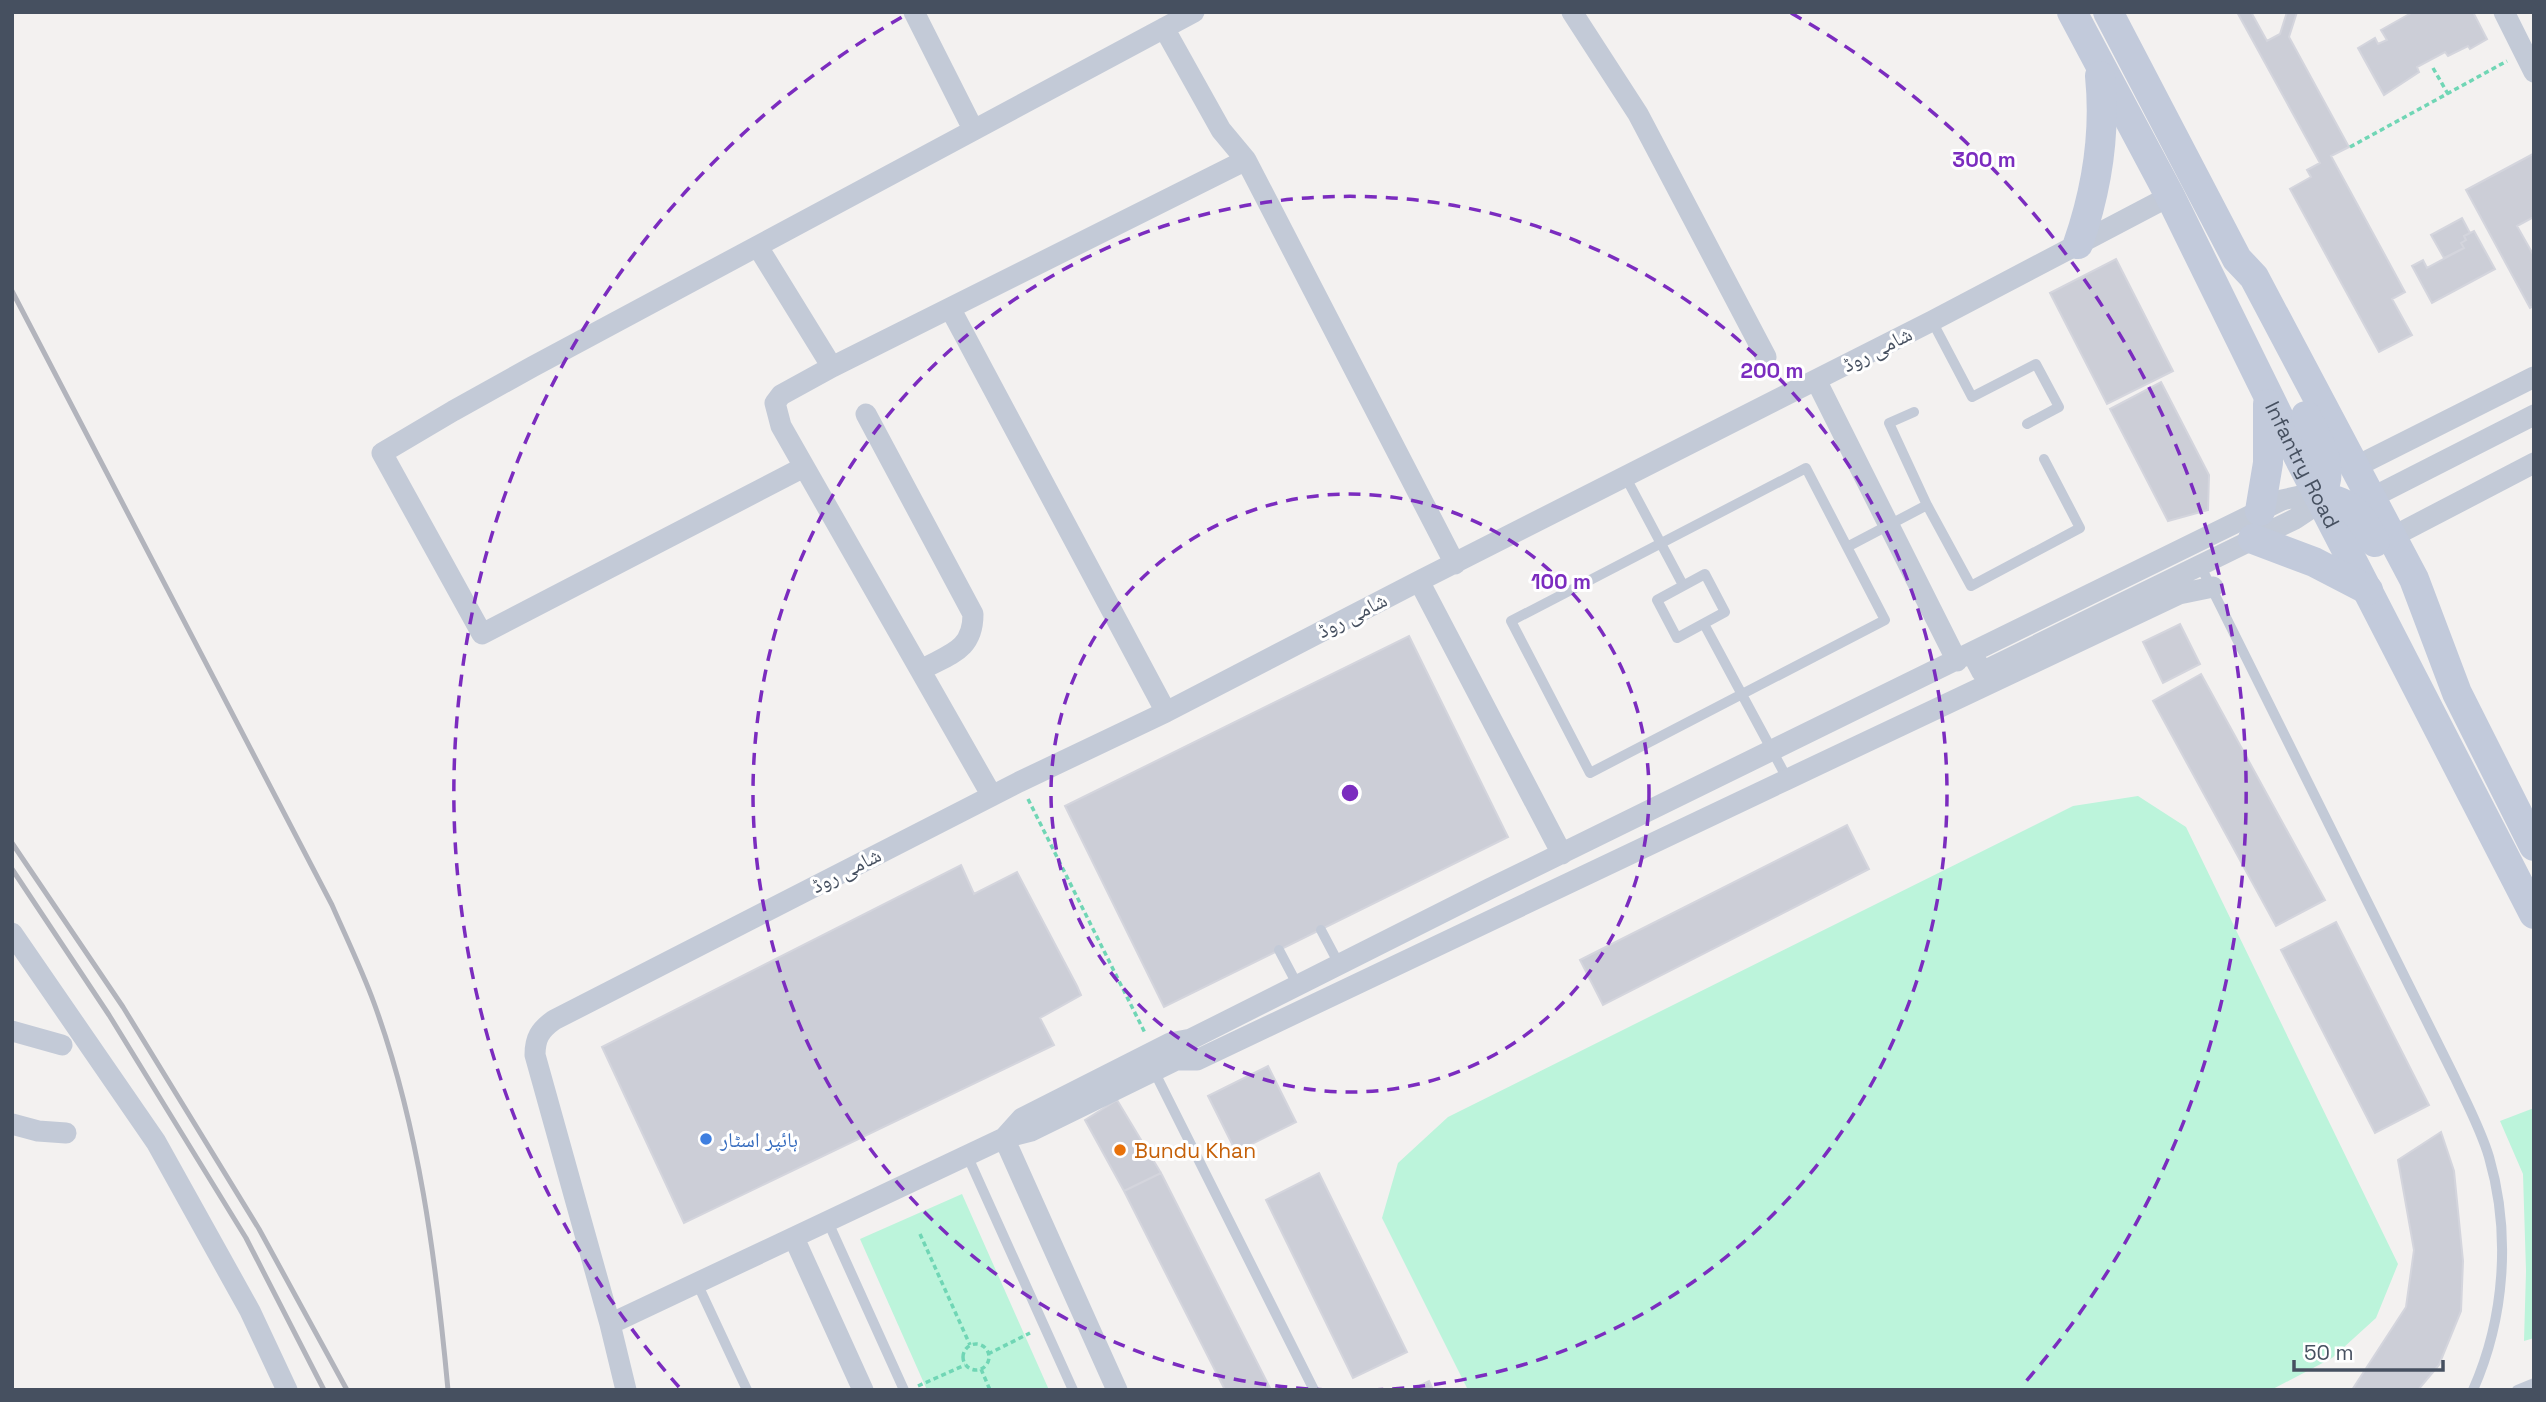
<svg xmlns="http://www.w3.org/2000/svg" width="2546" height="1402" viewBox="0 0 2546 1402" font-family="'Space Grotesk','Noto Naskh Arabic',sans-serif">
	<style>
		.green { fill: #bcf4db }
		.building { fill: #ccced7; stroke: #d4d5dd; stroke-width: 2 }
		.lines { fill: none; stroke-linecap: round; stroke-linejoin: round }
		.path { stroke: #70d6b5; stroke-width: 3.5; stroke-dasharray: 5 3.5; stroke-linecap: butt }
		.service { stroke: #c3cad7; stroke-width: 10 }
		.minor { stroke: #c3cad7; stroke-width: 21 }
		.secondary { stroke: #c2cadb; stroke-width: 30 }
		.rail { stroke: #b2b4bc; stroke-width: 5 }
		.ring { fill: none; stroke: #7b2cbf; stroke-width: 3.5; stroke-dasharray: 12 9 }
		.shop-dot { fill: #3f7fe0; stroke: #fff; stroke-width: 2.5 }
		.food-dot { fill: #e8710a; stroke: #fff; stroke-width: 2.5 }
		.labels { text-anchor: middle; dominant-baseline: central; stroke-width: 6; stroke-linejoin: round; paint-order: stroke }
		.street-label { font-size: 21px; fill: #465060; stroke: #fff }
		.shop-label { font-size: 21px; fill: #366cbe; stroke: #fff; text-anchor: start }
		.food-label { font-size: 21px; fill: #c56008; stroke: #fff; text-anchor: start }
		.centre { fill: #7b2cbf; stroke: #fff; stroke-width: 3.5 }
		.ring-label { font-size: 21px; text-anchor: middle; font-weight: bold; fill: #7b2cbf; stroke: #fff; stroke-width: 6; stroke-linejoin: round; paint-order: stroke }
	</style>
	<rect width="100%" height="100%" fill="#f3f1f0"/>
	<path class="green" d="M2138,796l48,31 212,437 -22,54 -44,40 -61,32h-803l-86,-172 16,-55 50,-46 625,-311z
		M2534,1108v230l-10,3 2,-70 -3,-97 -23,-53z
		M962,1194l87,196h-122l-67,-151z"/>
	<path class="building" d="M2237,12h14l16,29 13,-7 7,-22h10l-8,25 60,110 -18,9 74,136 -13,7 20,36 -33,17 -89,-163 21,-12 -4,-7 13,-7z
		M2413,12h60l14,27 -17,10 -2,-3 -20,10 -3,-4 -28,15 2,5 -35,23 -26,-47 17,-10 3,6 9,-4 -6,-10z
		M2533,154l1,63 -17,9 17,30v50l-4,2 -64,-118z
		M2462,218l8,15 -6,3 2,4 -5,3 3,5 -20,10 -13,-23z
		M2474,231l21,38 -63,34 -20,-37 11,-6 4,8 37,-20 -3,-5 5,-3 -2,-4z
		M2116,259l57,112 -66,33 -57,-111z
		M2161,382l48,93 -1,35 -40,11 -58,-112z
		M2180,624l20,40 -37,19 -20,-41z
		M1409,636l99,201 -344,170 -99,-201z
		M2201,674l124,226 -49,26 -123,-225z
		M1847,825l22,44 -266,136 -23,-45z
		M961,865l13,29 43,-22 60,114 4,9 -41,23 14,27 -370,178 -82,-176z
		M2336,922l93,183 -54,28 -94,-183z
		M1268,1066l28,56 -60,30 -28,-56z
		M1117,1100l44,73 -37,18 -39,-71z
		M2441,1132l13,39 9,90 -2,50 -22,54 -21,25h-66l54,-83 8,-57 -16,-90z
		M1161,1173l110,217h-46l-101,-199z
		M1319,1173l88,179 -54,26 -87,-178z
		M1429,1381l4,9h-22z"/>
	<g class="lines">
		<path class="path" d="M2433,68l15,26
			M2350,147l157,-86
			M1028,799l117,234
			M920,1234l50,111
			M963 1357a13 13 0 1 1 26 0a13 13 0 1 1-26 0Z
			M988,1354l42,-21
			M981,1369l9,21
			M918,1386l47,-21"/>
		<path class="service" d="M1932,321l40,76 64,-33 23,43 -32,17
			M1914,412l-25,11 38,82
			M1806,468l79,152 -295,153 -79,-152z
			M1625,476l58,109
			M1847,547l80,-42 44,81 109,-58 -36,-69
			M2200,565l255,513c12,26 26,52 34,79 22,76 16,161 -16,233
			M1705,574l20,38 -48,26 -20,-38z
			M1704,624l84,156
			M1321,930l18,34
			M1279,950l19,36
			M1154,1071l160,319
			M967,1155l106,235
			M828,1222l76,168
			M697,1283l50,107
			M2517,1390l17,-7"/>
		<path class="minor" d="M914,12l59,117
			M1572,12l66,102 128,243
			M2504,12l30,60
			M1164,28l57,102 25,30
			M758,247l74,120 -51,28 -6,8 6,23 211,370
			M950,308l216,404
			M832,367l414,-207 209,404
			M1816,380l141,281
			M866,414l107,200c0,37 -24,40 -52,56
			M804,467l-322,167 -100,-181 71,-42 79,-44 662,-355
			M2355,467l179,-90
			M2371,498l163,-83
			M2392,537l142,-74
			M1419,581l143,273
			M1972,653l10,19 313,-153 15,-10 10,-12
			M12,933l144,209 94,169 37,79
			M12,1031l50,14
			M12,1124l26,7 28,2
			M1004,1138l18,-20 148,-75 21,-4 298,-150 793,-389 18,-4 20,1
			M1004,1138l113,252
			M794,1238l69,152
			M610,1324l394,-186 27,-7 145,-71h21c326,-158 655,-310 982,-466l34,-7
			M626,1390l-16,-66 -75,-269c0,-17 5,-25 19,-35l465,-238 147,-70 253,-131 513,-260 238,-125"/>
		<g class="secondary">
			<path id="s1" d="M2072,12l98,184 123,250 241,468"/>
			<path d="M2108,12l129,247 17,18 160,302 43,114 77,153"/>
			<path d="M2078,244c19,-55 28,-109 22,-168"/>
			<path d="M2306,416c14,28 30,51 14,81 33,5 39,17 55,45"/>
			<path d="M2260,511l8,-48v-59"/>
			<path d="M2253,539l61,23 54,28"/>
		</g>
		<path class="rail" d="M12,291l320,614c14,32 30,65 42,98 45,123 62,257 74,387
			M12,843l111,164 136,222 88,161
			M12,869l97,146 137,223 78,152"/>
	</g>
	<g class="ring">
		<circle cx="1350" cy="793" r="299"/>
		<path d="M1329 1390A597 597 0 1 1 1371 1390"/>
		<path d="M679 1387A896 896 0 0 1 909 13M1791 13A896 896 0 0 1 2021 1387"/>
	</g>
	<circle class="shop-dot" cx="706" cy="1139" r="7"/>
	<circle class="food-dot" cx="1120" cy="1150" r="7"/>
	<g class="labels">
		<g class="street-label">
			<text transform="translate(1877 349) rotate(-27)">شامی روڈ</text>
			<text stroke="none"><textPath href="#s1" startOffset="508">Infantry Road</textPath></text>
			<text transform="translate(1352 615) rotate(-27)">شامی روڈ</text>
			<text transform="translate(846 870) rotate(-27)">شامی روڈ</text>
		</g>
		<g class="shop-label">
			<text x="720" y="1139">ہائپر اسٹار</text>
		</g>
		<g class="food-label">
			<text x="1134" y="1150">Bundu Khan</text>
		</g>
	</g>
	<circle cx="1350" cy="793" r="10" class="centre"/>
	<g class="ring-label">
		<text x="1984" y="167">300 m</text>
		<text x="1772" y="378">200 m</text>
		<text x="1561" y="589">100 m</text>
	</g>
	<rect width="2546" height="1402" fill="none" stroke="#465060" stroke-width="28"/>
	<path d="M2294 1360v10h149v-10" fill="none" stroke="#465060" stroke-width="3.5"/>
	<text x="2304" y="1360" font-size="21" fill="#465060" stroke="#ffffff" stroke-width="5" paint-order="stroke">50 m</text>
</svg>
